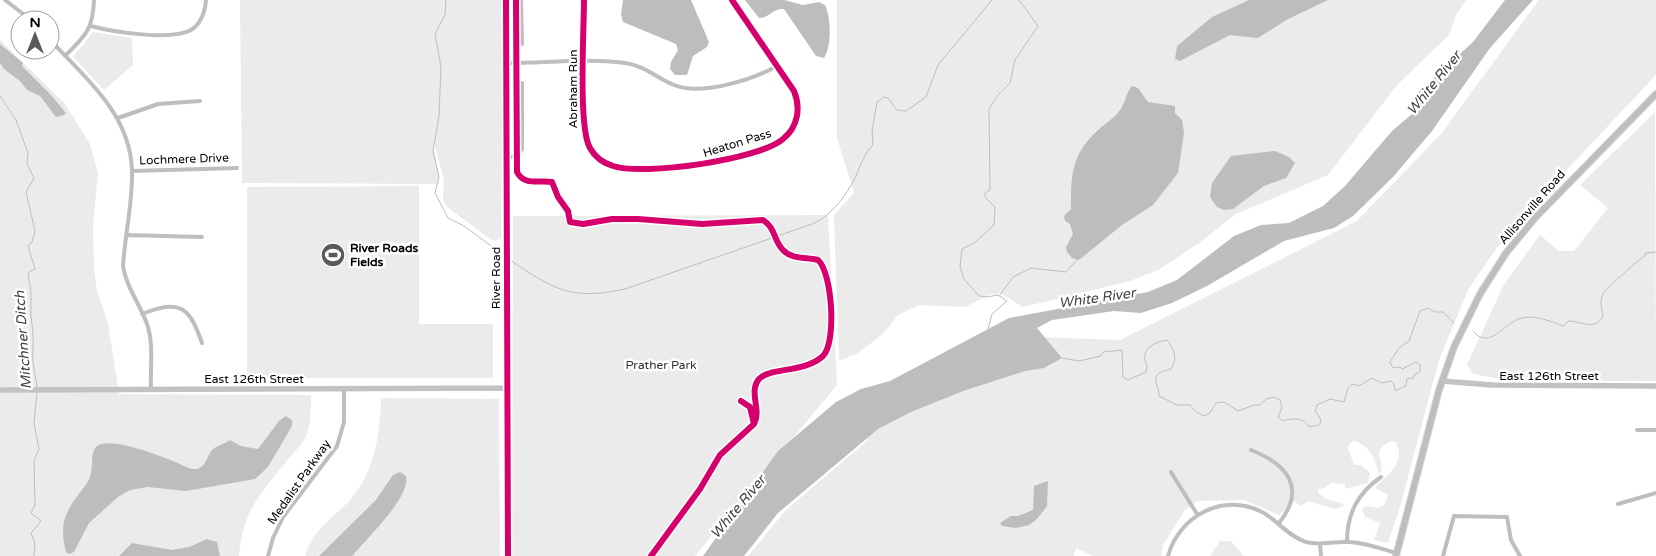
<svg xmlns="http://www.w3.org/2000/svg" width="1656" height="556" viewBox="0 0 1656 556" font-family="'Varela Round',sans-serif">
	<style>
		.green { fill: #ebebeb }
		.water { fill: #bdbdbd }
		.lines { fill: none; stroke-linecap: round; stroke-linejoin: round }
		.stream { stroke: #bdbdbd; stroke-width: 1 }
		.primary-casing { stroke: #dbdbdb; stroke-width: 8 }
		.street { stroke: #bebebe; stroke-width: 4 }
		.secondary { stroke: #c2c2c2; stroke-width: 5.5 }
		.primary { stroke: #bebebe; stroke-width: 6 }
		.cycleway-casing { stroke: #fff; stroke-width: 9 }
		.cycleway { stroke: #d6006c; stroke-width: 6 }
		.labels { text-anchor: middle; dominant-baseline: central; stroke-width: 5; stroke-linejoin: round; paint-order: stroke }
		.street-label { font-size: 12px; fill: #000; stroke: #fff }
		.poi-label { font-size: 12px; font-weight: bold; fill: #000; stroke: #fff; text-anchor: start }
		.park-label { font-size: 12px; fill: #313131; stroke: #fff }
		.water-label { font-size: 14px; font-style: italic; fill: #424242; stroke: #fff }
	</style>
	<rect width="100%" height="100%" fill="#fff"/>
	<path class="green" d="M240,0h263l-2,241 -1,-3 -5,3 -5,-2 -43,-32 -4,-7 1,-20 -10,-37c-2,14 7,26 4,41l-196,-1z
		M513,0h5l3,170 5,8 29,1 18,37 255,-1 9,170 -142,171h-183l1,-340h51v-6l-10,-12 -4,-13 -26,-2 -10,-11z
		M837,0h629l-10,15 -7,20 -52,50 -69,90 -92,39 -37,29 -41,27 -28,11 -107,26 -23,-14 -11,2 -24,12 -46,-2 -21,10 -15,19 -25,19 -19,8 -5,-146 20,-22 -17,-55z
		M1539,0h117v75l-126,134 -34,40 -28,41 -29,70 -39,147 -12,36 -14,-3 6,-17 -15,-6 -3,-8 5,-3 11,2 6,-3 4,-10 -13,-7c11,-14 33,-25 20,-47l-6,1 -8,6 -2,5 3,17 -3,4c-4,-15 -9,-29 -25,-33l-4,2 -2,5 6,17h7l9,7 -2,11 -23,6v-5l-14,-1 -6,5 -7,1v4l10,7 14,3 2,3 -9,3 -27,-8 -7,5 -7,-5 -15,14 -35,-15 -47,1 -13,10 -21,34 -2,11h-68l-17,-8 -2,8h-326l38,-46 82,-70 -7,-9 176,-94 83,3 237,-119 84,-87z
		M93,32l39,6 1,27 -29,25 -31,-33z
		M0,40l65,64 25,40 8,29 -5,52 1,43 3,23 11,32 11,71 192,1c0,13 0,26 -4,39 -4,10 -14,19 -21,28 -27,33 -43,49 -47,94h-239z
		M1655,112l1,269h-144l-39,-7 -6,-9 36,-79 37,-51 19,16h15l34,-43 -28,-23z
		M419,186v138h74v54h-246v-191z
		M381,398l118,1 1,157h-195c11,-31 25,-34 45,-56 25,-28 30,-66 31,-102z
		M1220,541h11l13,15h-34z"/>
	<path class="water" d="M623,0h68l18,42 -2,5 -14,9 -6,19h-12l-5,-6 1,-7 7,-12 -2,-6 -53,-22 -2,-8z
		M745,0h39l19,5 16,-3 6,3c6,12 7,41 -1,53l-8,-2 -32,-47c-11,-1 -15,9 -25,9z
		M1249,0h79l-40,19 -30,19 -28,-3 -50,26 -5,-2 2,-13 35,-29z
		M1505,0h28l-43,48 -58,83 -39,46 -40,39 -19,12 -50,13 -77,45 -35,17 -31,10 -27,-2 -62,9 -15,8 25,30 -18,10 -19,3 -62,20 -52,21 -33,17 -100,84 -34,43h-41l75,-105 58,-49 25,-13 29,-8 119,-63 139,-26 29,-12 57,-44 27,-11 28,-2 34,-17 22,-20 47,-55 20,-17 3,-19 58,-53z
		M0,44l23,19 -1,3 29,29 15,18 -2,2 -8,2 -16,-21 -13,-6 -7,-9 -16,-12 -4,-6z
		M1132,86l6,2 10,14 27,4v7l7,7 2,13 -6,40 -25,32 -31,20 -43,35 -7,-2 -5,-6 -1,-5 7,-13 -3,-10 -5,-3 -1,-5 7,-7c0,-33 0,-54 26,-78 7,-7 18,-13 23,-21 6,-8 6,-18 12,-24z
		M1275,151l14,6 6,6 -9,15 -22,8 -31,23 -9,1 -7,-3 -7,-10 2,-14 19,-27z
		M286,416l6,4v6l-24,41 -13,12 -69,12 -38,-4 -18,3 -12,7 -29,26 -15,29 -5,2 -3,-2c-8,-31 1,-43 19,-66 12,-16 3,-29 11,-39 11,-12 65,9 79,15 6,2 14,8 22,7 9,-2 10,-14 16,-20 5,-4 12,-5 17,-9l11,6 17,3 21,-28z
		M400,472l6,4c5,21 -39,62 -52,78l-2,2h-33l57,-56 17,-25z
		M1048,481l-1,25 -10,13 -8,6 -13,3 -14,-2 -2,-3 11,-7h7l15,-6 1,-24z
		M207,539l10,3 3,14h-101l13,-13 40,7 17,-3z"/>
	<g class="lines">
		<path class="stream" d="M446,0l-1,15 -10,19 6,33 -2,49 -6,35 6,26 -4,16 13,25 16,8 41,30
			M0,96l16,24 12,33 -1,11 7,14 -8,14 9,39 -3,11 -4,4 7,23 -6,3 -1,5c5,15 2,23 3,38 1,12 3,22 2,34 -2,12 3,27 4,39
			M510,260c43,29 61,41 115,29l190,-66c19,-11 31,-27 41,-47 5,-12 8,-22 17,-31l-1,-14 5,-29 7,-5 4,1 9,12 9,1 20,-14 12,-32 54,-65
			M1000,295l13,-18 18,-9 35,4 11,-12
			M988,329l4,-15 15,-13 -9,-6 -11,2 -8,-1 -15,-17 -4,-12 2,-18 12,-6 20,-18 1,-18 -10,-10v-4l5,-3 -1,-81 9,-14 12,-12 5,-23 23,-34 -19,-26
			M1473,331c17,21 32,-10 49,-13 14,-3 28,3 41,8l6,-5c15,1 25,10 34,-5 -1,-7 -4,-15 0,-22 2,-5 40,-38 43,-39l-1,-2 11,-1
			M1062,358l17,3 22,-5 2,-4 19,-2 1,27 5,3 18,-8 1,-6 -3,-9c3,-12 13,-15 23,-17 7,10 11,18 4,29 -25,6 -12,13 -12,27l18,9h13l6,7 8,4 5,-2 7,-11 8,-1 14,9 16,-6h6l6,-6 8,-2 6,3 2,8 -4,9 5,4c9,-3 21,-4 26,6l10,-2 2,-3 -1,-4 -5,-7 2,-6 13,-6 14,3 4,-14 5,-4 6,2 13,-8 10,5 9,-2 3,3 1,7 11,-5 1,-7 6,-1 2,-4 5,-2v-7l-4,-3 -14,7 -2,-2 -7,1 -3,-6 9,-14 10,-7 11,-30 8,-3 7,4h8l11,11
			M34,556l1,-12 -4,-11 10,-12 -10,-8 4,-8 -1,-44 5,-12 -5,-26 3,-31"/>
		<g class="primary-casing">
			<path id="primary" d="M1396,556l43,-166 15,-43 26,-53 26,-41 29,-35 121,-124"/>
		</g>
		<path class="street" d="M5,0l26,20
			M521,0l1,44
			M584,0c0,29 -6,128 6,148 5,9 13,15 23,18 30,10 146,-6 170,-27 15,-12 18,-31 11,-48l-62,-91
			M91,26c22,6 80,15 100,4 11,-7 14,-18 15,-30
			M50,40c36,38 80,74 82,130 1,32 -7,64 -9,96 3,21 17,38 24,58 7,20 3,44 4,66
			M65,56c20,-20 28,-26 29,-56
			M506,63c39,0 80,-5 119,0 18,2 32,15 49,22 27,11 78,-5 103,-19
			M118,118l40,-14 42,-3
			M507,157h9l6,-8v-66
			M132,171l105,-3
			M126,235l76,2
			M142,314c38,-15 47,-8 60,29
			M1637,430h19
			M1251,450c36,14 56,38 28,73
			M1171,472l26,42
			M1618,504l38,-11
			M1347,542c0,-29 11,-49 34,-65
			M1320,544l1,12
			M268,556l5,-18 10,-21 54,-71 7,-24v-33
			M1168,556c11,-40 55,-64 94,-44 15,8 27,25 44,30 14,4 27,-1 42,0 16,0 33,7 49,11
			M1443,556l11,-40 53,1 4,23 9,16"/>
		<path class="secondary" d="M506,0l2,556
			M1442,381l50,4 164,1
			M0,390l508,-2"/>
		<use href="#primary" class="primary"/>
		<g class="cycleway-casing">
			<path id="cycleway" d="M506,0l2,556
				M516,0l1,172c7,14 22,8 35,10l6,15 10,14 2,11 13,2 29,-5h26l64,5 61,-4c13,8 10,20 20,30 9,10 23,7 35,10 14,12 19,82 5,96 -18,17 -53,11 -64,23 -11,13 3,31 -5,45
				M584,0c0,29 -6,128 6,148 5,9 13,15 23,18 30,10 146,-6 170,-27 15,-12 18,-31 11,-48l-62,-91
				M651,556l49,-67 20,-34 34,-31 -4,-17 -9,-6"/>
		</g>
		<use href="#cycleway" class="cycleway"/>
	</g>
	<defs>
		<g id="stadium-disc" transform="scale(1.25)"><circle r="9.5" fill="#595959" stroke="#fff"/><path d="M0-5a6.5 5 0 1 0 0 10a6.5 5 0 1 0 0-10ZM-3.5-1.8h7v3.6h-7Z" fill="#fff"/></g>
	</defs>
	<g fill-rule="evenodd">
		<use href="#stadium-disc" x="333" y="255"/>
	</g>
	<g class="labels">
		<g class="street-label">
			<text transform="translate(573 89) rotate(-90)">Abraham Run</text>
			<text transform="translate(737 143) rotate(-17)">Heaton Pass</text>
			<text transform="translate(184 159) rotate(-2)">Lochmere Drive</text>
			<text transform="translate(1532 207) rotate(-49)">Allisonville Road</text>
			<text transform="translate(496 278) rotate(-90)">River Road</text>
			<text x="1549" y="376">East 126th Street</text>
			<text x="254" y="379">East 126th Street</text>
			<text transform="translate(299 482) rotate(-55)">Medalist Parkway</text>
		</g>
		<g class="poi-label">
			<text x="350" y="248">River Roads<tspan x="350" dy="14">Fields</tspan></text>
		</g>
		<g class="park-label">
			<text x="661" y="365">Prather Park</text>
		</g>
		<g class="water-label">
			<text transform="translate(1434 83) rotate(-51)">White River</text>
			<text transform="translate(1097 298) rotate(-8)">White River</text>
			<text transform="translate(23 340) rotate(-94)">Mitchner Ditch</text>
			<text transform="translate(738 507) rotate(-50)">White River</text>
		</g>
	</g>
	<g transform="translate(35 35)"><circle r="24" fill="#ffffff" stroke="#999999"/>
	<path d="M0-4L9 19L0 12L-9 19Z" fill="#595959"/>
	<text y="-8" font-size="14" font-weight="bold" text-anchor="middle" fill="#000000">N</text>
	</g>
</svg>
